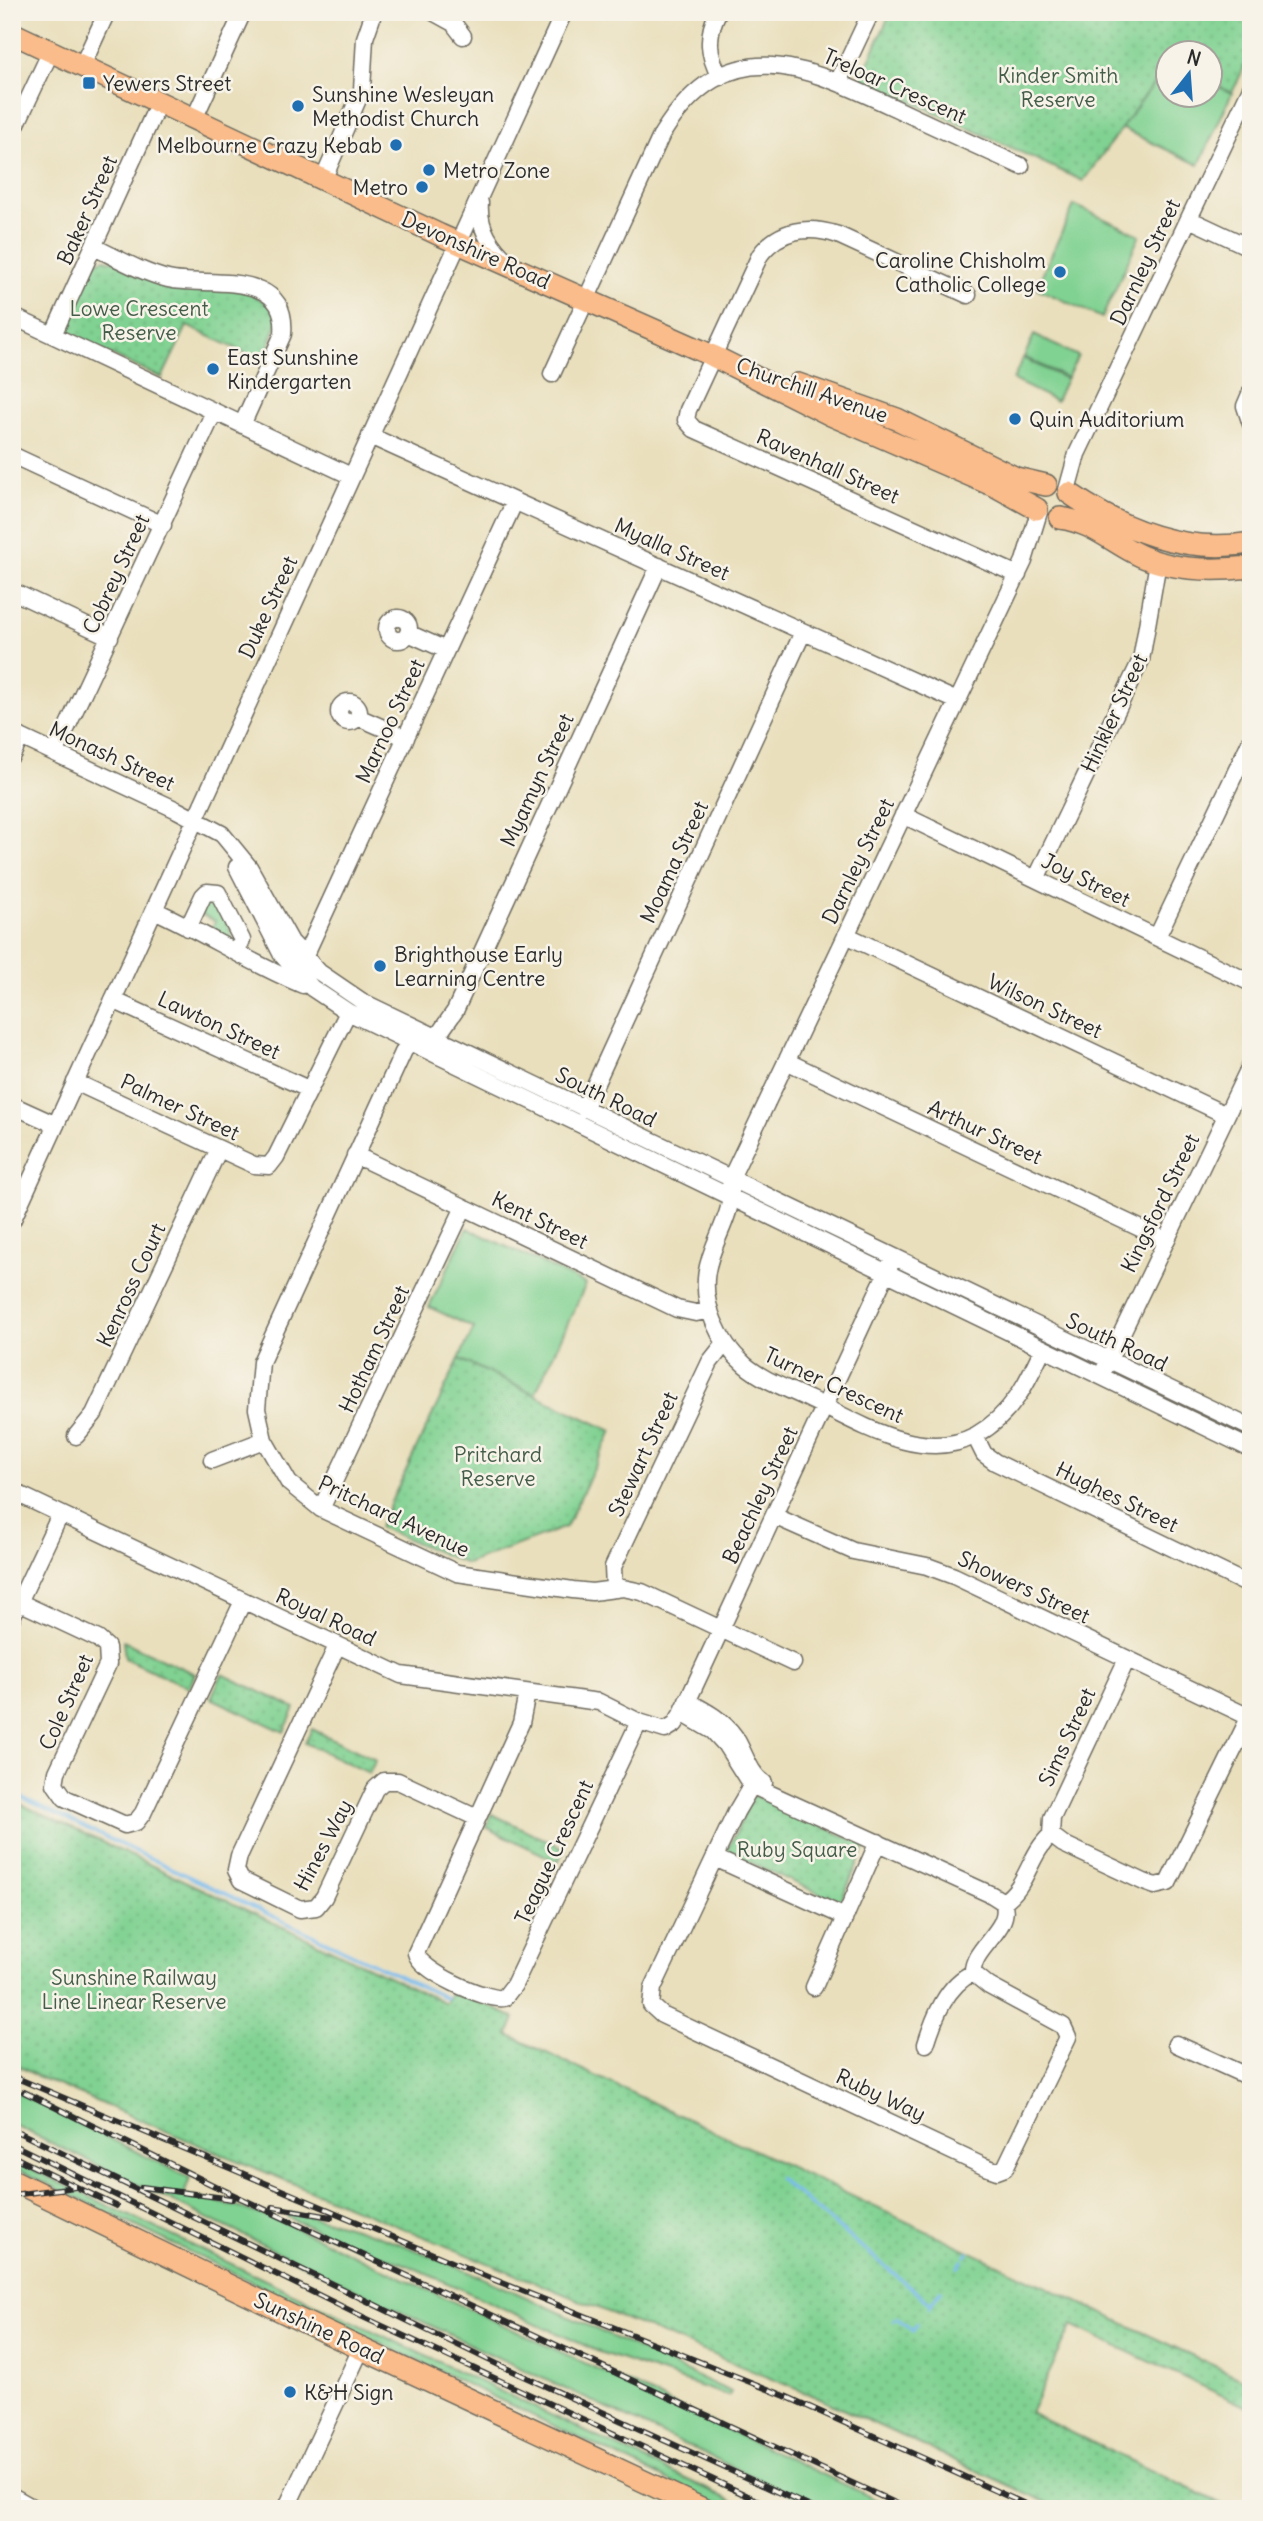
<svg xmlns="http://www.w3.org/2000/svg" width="1263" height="2521" viewBox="0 0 1263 2521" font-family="Delius,sans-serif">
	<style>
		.green { fill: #80d292; stroke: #567e5e; stroke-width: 2 }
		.park { fill: url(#park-dots); stroke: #567e5e; stroke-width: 2 }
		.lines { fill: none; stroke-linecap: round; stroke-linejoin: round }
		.stream { stroke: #77baed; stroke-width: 3.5 }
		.minor-casing { stroke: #6e6a5e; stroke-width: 19 }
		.major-casing { stroke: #6e6a5e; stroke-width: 24 }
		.minor { stroke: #fff; stroke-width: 16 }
		.major { stroke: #f9bc8a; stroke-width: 21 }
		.rail-casing { stroke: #2b2b2b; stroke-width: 6 }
		.rail { stroke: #f7f3e8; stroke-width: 3.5; stroke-dasharray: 10; stroke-linecap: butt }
		.poi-dot { fill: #1f6fb2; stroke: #f7f3e8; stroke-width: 2.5 }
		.labels { text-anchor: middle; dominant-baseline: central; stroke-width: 5; stroke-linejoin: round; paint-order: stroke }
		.park-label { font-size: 21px; fill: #445d4a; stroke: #f7f3e8 }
		.poi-label { font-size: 21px; fill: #2b2b2b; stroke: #f7f3e8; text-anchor: start }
		.street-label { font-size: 21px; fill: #2b2b2b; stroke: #f7f3e8 }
	</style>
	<defs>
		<pattern id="park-dots" width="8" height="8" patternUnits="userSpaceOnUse" patternTransform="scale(1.75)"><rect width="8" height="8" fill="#80d292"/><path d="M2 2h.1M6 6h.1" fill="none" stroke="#6fb47e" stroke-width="1.8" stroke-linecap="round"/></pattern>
	</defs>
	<rect width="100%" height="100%" fill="#f7f3e8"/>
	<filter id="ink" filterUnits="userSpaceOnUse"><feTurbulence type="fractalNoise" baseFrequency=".0143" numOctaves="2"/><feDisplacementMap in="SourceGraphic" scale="14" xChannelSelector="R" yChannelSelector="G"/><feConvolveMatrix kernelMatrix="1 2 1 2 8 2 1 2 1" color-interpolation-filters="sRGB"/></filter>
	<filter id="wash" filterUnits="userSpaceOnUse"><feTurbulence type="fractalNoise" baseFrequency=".00686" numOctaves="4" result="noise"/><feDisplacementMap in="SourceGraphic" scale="28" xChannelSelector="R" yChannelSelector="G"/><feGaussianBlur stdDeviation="1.57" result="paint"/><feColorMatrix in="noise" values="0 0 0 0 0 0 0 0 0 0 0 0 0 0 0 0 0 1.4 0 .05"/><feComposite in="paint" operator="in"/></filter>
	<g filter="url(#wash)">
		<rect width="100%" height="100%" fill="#e9dfbc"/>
		<path class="green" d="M1167,63l1,31h42l1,-11 21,10 -33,72 -78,-37z
			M1074,205l66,30 -38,83 -66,-30z
			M1034,335l44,21 -11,22 -43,-21z
			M1023,358l43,21 -10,22 -43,-21z
			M218,898l17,46 -19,-9 -3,-7 2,-7 -17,-8 5,-11z
			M467,1228l119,56 -51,110 -76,-35 15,-31 -45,-21z
			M12,2090l178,88 -6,17 50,11 49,16 614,287 -81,-3 -345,-161 -459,-221z
			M12,2160l737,349h-21l-716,-342z
			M290,2213c64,10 121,34 181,60 88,37 173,80 260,119l-2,4 -130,-44 -189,-86 -64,-23 -59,-26z"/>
		<path class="park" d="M891,12h360v41l-19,40 -21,-10 -1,-31h-42v12l-85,117 -222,-103z
			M105,259l143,33 24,14 6,15 -15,40 -76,-35 -25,52 -96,-43 -2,-10 30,-63z
			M459,1359l153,72 -46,96 -100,37 -87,-37z
			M123,1641l72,33 -6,14 -64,-30z
			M222,1674l73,34 -11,24 -73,-34z
			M312,1729l64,31 -7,13 -64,-30z
			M753,1795l113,51 -26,57 -113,-51z
			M12,1800l433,203 7,-14 63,29 -7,17 743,348v26l-179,-84 -42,88 202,96h-171l-245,-112 -612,-250 -163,-69 -29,-15z
			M492,1814l73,35 -7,13 -72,-35z"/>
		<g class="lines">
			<path class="stream" d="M12,1793l434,205
				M778,2178l153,126
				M966,2256l2,-4
				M958,2267l4,-6
				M929,2307l11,-16
				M893,2320l4,-2 16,13 4,-7"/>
		</g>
	</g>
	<g filter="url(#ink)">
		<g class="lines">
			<g class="minor-casing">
				<path id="minor" d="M433,12l20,11 10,13
					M718,12c-12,24 -10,43 2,65
					M82,66l25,-54
					M838,82l33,-70
					M194,119l49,-107
					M12,134l39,-83
					M323,180l39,-90 3,-52 9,-26
					M480,203c-2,24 10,43 28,59
					M1189,219l62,29
					M94,247c23,11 49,26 74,32 38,9 121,-12 115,55l-41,91
					M968,295l-130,-60c-29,-10 -59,-6 -78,20l-72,155 -2,10 8,9 324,146
					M12,316l339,160
					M53,335l106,-233
					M552,374l110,-240c65,-105 143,-68 233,-26 42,20 84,39 126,58
					M1251,392l-6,14 6,18
					M370,436l587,265
					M12,455l151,70
					M1067,490l10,-36 174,-366
					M1039,512l-15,49 -294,619c9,48 -44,77 -16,142 7,17 17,31 31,43 19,16 44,24 66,35 48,23 111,64 165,35 36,-20 51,-52 67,-87
					M12,591l98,46
					M387 629a11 11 0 1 1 22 0a11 11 0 1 1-22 0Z
					M408,633l38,17
					M339 712a10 10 0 1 1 20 0a10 10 0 1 1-20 0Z
					M358,717l48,21
					M12,733l165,77 45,24 27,33 42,75 28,30 44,30 888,426
					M55,753l159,-341
					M12,755l9,-18
					M903,815l348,168
					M237,867l45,88 30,33 36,24 903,437
					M1036,879l105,-219 17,-98
					M154,910c51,23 97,54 149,75
					M188,928l15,-32 4,-4 11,1 24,47 -5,11
					M846,935l380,180
					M1157,937l94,-197
					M304,958l211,-457
					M113,1000l195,89
					M412,1033l-151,329 -4,47 7,31 25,43 32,26 136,64 116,17 19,2 31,-4 19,4 151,71
					M436,1038l19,-27 204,-445
					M786,1061l379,179
					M75,1082l179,83 15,1 7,-9 72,-145
					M12,1105l44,20
					M584,1109l219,-477
					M355,1155l322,154 19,4 14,-3
					M12,1221l552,-1209
					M1105,1368l146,-304
					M76,1436l18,-22 125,-265
					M975,1436l9,18 11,8 256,124
					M212,1460l52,-20
					M12,1491l389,184 198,27 40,20 26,8 10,-6 7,-11 209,-450
					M321,1509l143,-302
					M774,1516l79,35 74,15 27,10 295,141
					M614,1588l-1,-21 97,-205 15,-19
					M19,1602l79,37 9,8 1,17 -51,108 -2,12 10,14 60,27 11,-3 7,-9 100,-212
					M12,1617l48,-102
					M337,1646l-98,210 -3,14 5,10 59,29 16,-2 8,-10 51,-108 9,-8h14l79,37
					M527,1693l-6,30 -105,230c4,18 70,48 88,45l10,-13 125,-263
					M687,1701c19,10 36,19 48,36 10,16 14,36 29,46
					M682,1713l31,18 12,13 26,41 241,110 11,7c11,26 -32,46 -30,71l16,13 74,40 5,11 -63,131 -8,3 -14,-5 -321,-151 -11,-10 2,-17 83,-176 20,-34
					M1051,1835l12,9 81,38 11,4 13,-3 83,-169
					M1051,1835l1,-17 75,-159
					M715,1858l130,59 33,-75
					M1003,1902c25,-16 26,-48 48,-67
					M814,1987l31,-70
					M926,2044c8,-26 21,-60 47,-71
					M1176,2044l75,34
					M12,2496l23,13
					M286,2509l75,-160"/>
			</g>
			<g class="major-casing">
				<path id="major" d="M12,33l428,202 273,121 118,59 166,72 40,22
					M798,384l99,35 119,59 30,7
					M1069,493c53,37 116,61 182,50
					M1060,518c30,4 47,20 73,34 34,19 81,19 118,15
					M12,2180l288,140 403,189"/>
			</g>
			<use href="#minor" class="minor"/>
			<use href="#major" class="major"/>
			<g class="rail-casing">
				<path id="rail" d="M12,2076l478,202 295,118 251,113
					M24,2092l195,96 689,321
					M12,2129l485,235 318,145
					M12,2144l351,173 413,192
					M12,2156l104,50
					M142,2187l90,12
					M12,2195l63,-8
					M273,2207l58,10"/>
			</g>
			<use href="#rail" class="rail"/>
		</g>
	</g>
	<g class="poi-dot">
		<rect x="82" y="76" width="14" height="14" rx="3.5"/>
		<circle cx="298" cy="106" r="7"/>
		<circle cx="396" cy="145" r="7"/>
		<circle cx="429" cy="170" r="7"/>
		<circle cx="422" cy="187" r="7"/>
		<circle cx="1060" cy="272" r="7"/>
		<circle cx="213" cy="369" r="7"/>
		<circle cx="1015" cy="419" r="7"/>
		<circle cx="380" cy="966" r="7"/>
		<circle cx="290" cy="2392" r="7"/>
	</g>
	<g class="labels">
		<g class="park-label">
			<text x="1058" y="75">Kinder Smith<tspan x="1058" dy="24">Reserve</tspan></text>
			<text x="139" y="308">Lowe Crescent<tspan x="139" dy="24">Reserve</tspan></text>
			<text x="498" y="1454">Pritchard<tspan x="498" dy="24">Reserve</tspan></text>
			<text x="797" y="1849">Ruby Square</text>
			<text x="134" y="1977">Sunshine Railway<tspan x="134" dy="24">Line Linear Reserve</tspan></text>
		</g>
		<g class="poi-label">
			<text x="103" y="83">Yewers Street</text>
			<text x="312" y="94">Sunshine Wesleyan<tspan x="312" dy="24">Methodist Church</tspan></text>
			<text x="382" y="145" text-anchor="end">Melbourne Crazy Kebab</text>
			<text x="443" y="170">Metro Zone</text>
			<text x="408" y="187" text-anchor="end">Metro</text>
			<text x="1046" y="260" text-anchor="end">Caroline Chisholm<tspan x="1046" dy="24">Catholic College</tspan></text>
			<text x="227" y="357">East Sunshine<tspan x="227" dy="24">Kindergarten</tspan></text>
			<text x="1029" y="419">Quin Auditorium</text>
			<text x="394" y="954">Brighthouse Early<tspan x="394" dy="24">Learning Centre</tspan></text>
			<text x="304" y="2392">K&amp;H Sign</text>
		</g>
		<g class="street-label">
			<text transform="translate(895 86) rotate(24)">Treloar Crescent</text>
			<text transform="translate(87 210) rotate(-66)">Baker Street</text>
			<text transform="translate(476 250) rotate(24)">Devonshire Road</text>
			<text transform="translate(1145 262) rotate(-65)">Darnley Street</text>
			<text transform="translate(812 390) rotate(19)">Churchill Avenue</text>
			<text transform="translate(828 466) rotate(24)">Ravenhall Street</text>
			<text transform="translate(672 549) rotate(24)">Myalla Street</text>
			<text transform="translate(116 574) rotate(-65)">Cobrey Street</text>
			<text transform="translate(268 607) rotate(-65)">Duke Street</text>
			<text transform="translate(1114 713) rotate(-65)">Hinkler Street</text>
			<text transform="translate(390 721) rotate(-65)">Marnoo Street</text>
			<text transform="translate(112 756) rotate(25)">Monash Street</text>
			<text transform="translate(537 780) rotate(-65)">Myamyn Street</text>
			<text transform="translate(858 861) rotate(-64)">Darnley Street</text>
			<text transform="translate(674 862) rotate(-65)">Moama Street</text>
			<text transform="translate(1086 880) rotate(26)">Joy Street</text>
			<text transform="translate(1045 1006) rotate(25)">Wilson Street</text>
			<text transform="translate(219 1025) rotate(25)">Lawton Street</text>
			<text transform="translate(606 1097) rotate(26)">South Road</text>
			<text transform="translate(180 1107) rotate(25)">Palmer Street</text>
			<text transform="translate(985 1132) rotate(25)">Arthur Street</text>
			<text transform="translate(1160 1203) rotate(-64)">Kingsford Street</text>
			<text transform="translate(540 1220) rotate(26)">Kent Street</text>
			<text transform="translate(131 1285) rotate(-65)">Kenross Court</text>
			<text transform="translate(1117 1342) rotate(25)">South Road</text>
			<text transform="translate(374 1349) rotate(-65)">Hotham Street</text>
			<text transform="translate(834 1385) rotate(25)">Turner Crescent</text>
			<text transform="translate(643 1454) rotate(-65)">Stewart Street</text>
			<text transform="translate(760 1495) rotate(-65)">Beachley Street</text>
			<text transform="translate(1117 1497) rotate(26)">Hughes Street</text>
			<text transform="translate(394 1516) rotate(25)">Pritchard Avenue</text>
			<text transform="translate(1024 1587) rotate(25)">Showers Street</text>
			<text transform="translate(326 1617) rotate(25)">Royal Road</text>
			<text transform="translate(66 1702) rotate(-66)">Cole Street</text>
			<text transform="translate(1067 1737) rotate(-65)">Sims Street</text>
			<text transform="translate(323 1845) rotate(-62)">Hines Way</text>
			<text transform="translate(554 1852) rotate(-65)">Teague Crescent</text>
			<text transform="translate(881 2095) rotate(25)">Ruby Way</text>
			<text transform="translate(319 2328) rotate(25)">Sunshine Road</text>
		</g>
	</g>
	<rect width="1263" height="2521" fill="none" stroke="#f7f3e8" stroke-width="42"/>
	<g transform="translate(1189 74) rotate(17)"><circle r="33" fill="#f7f3e8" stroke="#a5a39c" stroke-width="2"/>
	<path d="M0-5L12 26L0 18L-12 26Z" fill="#1f6fb2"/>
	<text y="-10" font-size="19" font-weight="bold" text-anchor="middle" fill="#2b2b2b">N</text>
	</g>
</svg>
